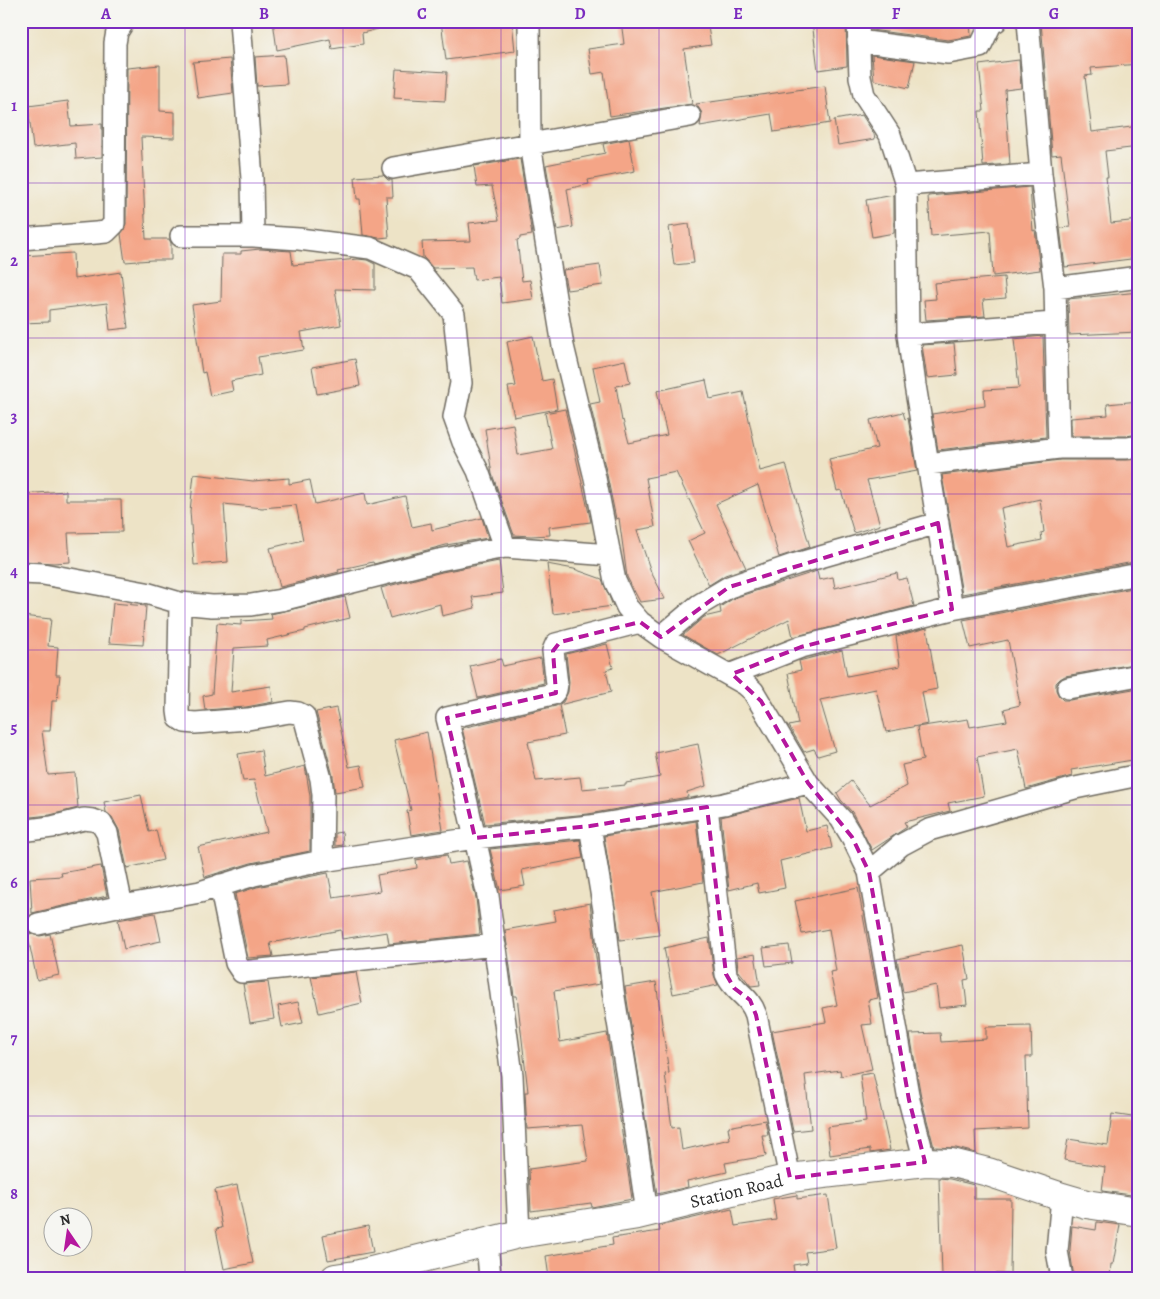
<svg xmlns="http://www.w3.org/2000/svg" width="1160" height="1299" viewBox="0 0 1160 1299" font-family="Alegreya,serif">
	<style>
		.building { fill: #f4a587; fill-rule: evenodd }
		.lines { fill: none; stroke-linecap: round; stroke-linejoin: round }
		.street-casing { stroke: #6f6b61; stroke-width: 24 }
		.secondary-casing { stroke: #6f6b61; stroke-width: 30 }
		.street { stroke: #fff; stroke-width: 21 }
		.secondary { stroke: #fff; stroke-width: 28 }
		.marked { fill: none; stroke: #b5179e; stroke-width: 4; stroke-dasharray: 10 6; stroke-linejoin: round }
		.grid { fill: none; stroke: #7b2cbf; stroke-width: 1; stroke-opacity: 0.55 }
		.labels { text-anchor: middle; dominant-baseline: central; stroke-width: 5; stroke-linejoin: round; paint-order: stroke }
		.street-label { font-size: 18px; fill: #2b2b2b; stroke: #f6f6f2 }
		.neatline { fill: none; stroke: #7b2cbf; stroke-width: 2 }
		.grid-label { font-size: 16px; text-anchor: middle; font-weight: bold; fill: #7b2cbf }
	</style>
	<rect width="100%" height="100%" fill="#f6f6f2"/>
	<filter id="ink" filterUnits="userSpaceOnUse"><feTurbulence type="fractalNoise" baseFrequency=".02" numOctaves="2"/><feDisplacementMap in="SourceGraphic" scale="10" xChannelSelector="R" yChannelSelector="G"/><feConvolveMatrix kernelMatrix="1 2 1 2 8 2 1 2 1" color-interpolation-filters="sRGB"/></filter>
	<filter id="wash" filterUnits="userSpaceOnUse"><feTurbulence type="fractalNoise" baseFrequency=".0096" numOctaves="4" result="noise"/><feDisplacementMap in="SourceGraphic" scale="20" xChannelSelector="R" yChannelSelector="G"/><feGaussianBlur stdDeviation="1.12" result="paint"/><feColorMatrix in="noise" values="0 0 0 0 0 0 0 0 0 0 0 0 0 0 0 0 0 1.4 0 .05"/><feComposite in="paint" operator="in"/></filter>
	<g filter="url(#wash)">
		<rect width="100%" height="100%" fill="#ede3c6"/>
		<g id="blocks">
			<path class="building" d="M273,21h104l1,8 -16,4 1,11 -31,5 -2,-10 -53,11z
				M441,21h71l3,30 -69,9z
				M621,21h25l1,7 41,-7h19l4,24 -27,4 8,55 -82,12 -6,-44 -12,2 -4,-25 36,-5z
				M812,21h34l1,45 -29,4z
				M871,21h36v3l63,-3 1,15 -23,4 -77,-10z
				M1052,21h87v43l-48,4 1,7 -7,1 7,56 47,-6v21l-34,4 3,26h-2l5,46 28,-3v38l-74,9 -5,-39 10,-1 -9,-73 -9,1 -11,-133z
				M284,55l3,29 -30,2 -2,-29z
				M872,55l43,6 -6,27 -35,-8z
				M230,59l3,34 -35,5 -5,-36z
				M1019,60l2,28 -16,2 5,74 -27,2 -4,-55h5l-5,-46z
				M160,65v46l15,1v26l-34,-1 5,102h23l2,4v17h-19l-27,2 -4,-28 5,-10 1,-156z
				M396,69l51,3 -2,29 -51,-3z
				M825,86l5,37 -56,9 -3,-18 -71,12 2,-13 -6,-9z
				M68,101l3,25 31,-2v33l-26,2 -1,-16 -42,5 -5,-42z
				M862,115l12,19 1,5 -37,6 -4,-25z
				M629,139l6,32 -47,9 1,4 -22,5 6,38 -16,3 -11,-65 59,-12 -2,-9z
				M520,159l12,76 -12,2v2l-3,1 5,41 8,-1 3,19 -31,4 -3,-26 -25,3 -2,-13 -39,1 -10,-11 -1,-15 49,-1 -2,-18 30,-3 -7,-34 -15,1 -3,-21z
				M383,175l5,5h4l1,17h-7l3,40 -10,1 -16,-3 -3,-36h-3l-2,-22z
				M1030,187l3,44 2,-1 5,40 -47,6 -3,-45 -59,5 -3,-40z
				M894,195v38l-22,4 -6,-37z
				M689,224l5,39 -20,2 -5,-38z
				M260,249l31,2 2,14 65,-6 9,1 8,4v26l-40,-1 6,36 -40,7 3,18 -46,7 3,18 -30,6 2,10 -23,5 -5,-24 -3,1 -10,-68 29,-4 1,-47h19v-3z
				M73,253l1,26 47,-7 7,56 -18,2 -3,-27 -58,7v12l-28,1v-67z
				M600,265l3,20 -36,5 -4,-20z
				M1004,277l2,21 -23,2 2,16 -59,4 -2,-20 12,-1 -2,-16z
				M1139,292v40l-70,3 -1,-36z
				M533,336l9,45 10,-2 5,30 -43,8 -6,-30 8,-1 -9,-44z
				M1043,336l3,101 -108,13 -6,-36 53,-8 -1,-16 35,-2 -5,-49z
				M954,343l3,32 -30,3 -5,-33z
				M355,359l5,27 -43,8 -5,-27z
				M625,360l5,23 -14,3 6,35 1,-1 6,23 38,-8 -10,-44 49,-11 4,19 33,-7 17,79 26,-7 24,83 -31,10 -21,-72 -42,19 30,64 -21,7 -16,10 -21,-44 17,-8 -29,-61 -30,6 9,49 -18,3 14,42 14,27 -25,3 -13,-25 -8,-59 -3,1 -9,-44 -17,-71 10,-2 -7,-35z
				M1139,401v33l-13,2h-55v-18l37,-3 -1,-11z
				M565,409l26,113 -42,5 1,8 -19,1 -17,-1 -22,-61 -7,-45 28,-5 5,31 34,-6 -7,-36z
				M903,412l2,7 3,-1 9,53 -50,9 13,45 -26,8 -13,-43 -4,1 -8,-32 48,-11 -7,-28z
				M1139,459v101l-5,1v1l-172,32 -20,-119 118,-15h67zM1040,499l4,33 -3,1 1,7 -34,7 -7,-39z
				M194,474l59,7 36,-3v6l21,-4 5,24 50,-11 2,12 38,-9 7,31 19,-4 1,7 50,-12 6,20 -42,7 -72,19 -1,-2 -35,8 1,2 -59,15 -10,-39 33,-8 -7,-35 -34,3 -38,-4 4,58 -34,3 -4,-54z
				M66,491v9h55l1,32 -54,1 2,29 -17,1 -29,-2 -3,-67z
				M499,561l4,32 -31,4 3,11 -33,8 -2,-12 -50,14 -9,-30 61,-16z
				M547,564l27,5 28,10 11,27 -60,8z
				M817,571l2,9 14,-3 2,11 62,-15 1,7 9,-2 7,28 -121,31 -4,-18 -71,36 -35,-20 21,-18 17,-4 -1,-6 14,-9z
				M1138,587l1,76 -74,13 -5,3 -4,4v7l3,6 4,4h7l69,-12v71l-68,11 1,6 -46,13 -8,-40 -41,8 7,39 -36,7 2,8 -46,11 3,5 -35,23 -20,-38 -11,-12 -4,-7 14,-12 19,24 37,-19 -5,-21 21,-5 -6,-33 51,-8 2,8 37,-6 -3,-12 16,-4 -12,-65 -38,8 -7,-28z
				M345,597l5,21 -45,11v2l-38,9 1,6 -34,2 -3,44 40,-6 2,16 -27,5 -41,3 -2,-14 9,-2 5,-71 24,2v-4l31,-2 -1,-5z
				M113,603l33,3 -3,39 -34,-2z
				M21,616l30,3 -3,27 10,1 -2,28h4l-3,26h-5l-2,30h-8l6,44 27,-2 3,35 -28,7 -29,3z
				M927,628l10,61 -15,3 6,32 -42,8 -10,-43 -56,11 15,51 -17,5 -4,-7 -10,3 -15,-26 9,-2 -10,-51 13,-3 -2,-9 43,-11 5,26 53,-10 -4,-30z
				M607,644l6,24 -7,2 5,22 -52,13 6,30 -37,7 8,39 44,-4 2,12 44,-4v-2l34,-6 -5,-24 43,-9 8,42 -19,6 1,5 -100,17 -103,10 -23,-96 94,-22 7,-4 5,-10 1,-10 -3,-28z
				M541,658l3,25 -66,15 -8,-32 31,-7 2,7z
				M336,708l13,59 12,-2 4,22 -30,5 -2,-16 -17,-64z
				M427,732l16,98 -32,5 -4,-24 4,-1 -17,-70z
				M261,750l4,26 40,-10 5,30v55l-59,12 -46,14 -7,-30 69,-15 -13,-52 -11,1 -5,-27z
				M141,795l8,37 7,-2 7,30 -36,8 -8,-38 -7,-13 -6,-5 -2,-10z
				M799,798l7,33 21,-5 5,22 -52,13 5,27 -26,5 -2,-10 -28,7 -8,-73z
				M696,821l7,61 -51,10 7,43 -39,5 -16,-104z
				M342,832l1,13 -8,1v-13z
				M580,840l3,18 -61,12 3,16 -25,4 -10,-41z
				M447,855l2,9 18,-3 9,37 4,36 -91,10 -2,-12 -45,7 -1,-9 -71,13 3,13 -25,2 -13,-64 22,-7 71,-14 5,25 47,-7 -3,-16 40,-7 -1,-8z
				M101,866l6,30 -75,17 -2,-35 32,-2 -1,-3z
				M858,888l20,110 -10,2 4,24 -10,1 10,44 -31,7 -1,-6 -35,5 6,54 -18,2 -21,-100 54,-9 -3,-14 14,-3 -7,-33 6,-1 -7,-42 -27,5 -7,-33z
				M590,903l5,41h-1l6,40 -46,7 6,51 47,-9 25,166 -40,8 -1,-4 -60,8 -2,-42 59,-8 -6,-36 -55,4 -2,-37h3l-11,-96h-3l-9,-66 51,-9 -2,-11z
				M155,913l6,28 -37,8 -6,-29z
				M27,933l13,3 10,-2 9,41 -22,5z
				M709,938l5,37 4,10 -45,9 -9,-46z
				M789,945l3,18 -26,3 -3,-18z
				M963,945l6,34 -5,1 3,25 -28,3 -3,-23 -33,7 -6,-33z
				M755,954l5,31 -9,1 -13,-16 -1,-13z
				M356,972l6,31 -43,10 -8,-36z
				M268,982l6,37 -24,4 -7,-39z
				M656,982l13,91 -4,1 7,54 7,-1 3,23 48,-11 -2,-12 37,-7 3,15h-6l4,21 -41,7 2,9 -40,9 1,6 -31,7 -32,-207z
				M298,1002l5,21 -21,4 -4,-21z
				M1031,1026l1,31h-6l2,71 -53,3 1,22 -20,-5 -22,-1 -13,-50 -11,-63 30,-1 1,9 45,-3v-12z
				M873,1073l17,77 -20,3v-4l-40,6 -3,-28 39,-5 -6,-47z
				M1112,1114l27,4v78l-37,-5 3,-24 -41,-7 4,-21 40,6z
				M939,1178l11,1 24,6v14h37l-1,75 -34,-1v2l-34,1z
				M237,1185l16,78 -29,6 -8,-40 6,-1 -7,-38z
				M797,1195v4l31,-4 8,53 -31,4 2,11 -14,2 2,13h-246l-3,-22 67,-11 -1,-7 48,-7 -1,-5 73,-17 3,17 41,-6 -3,-21z
				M1097,1222l23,3 -7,39h-2l-1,14h-36l-4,-28 2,-24 24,4z
				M368,1226l5,26 -45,8 -5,-25z"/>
		</g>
	</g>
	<g filter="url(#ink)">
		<use href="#blocks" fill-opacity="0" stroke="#6f6b61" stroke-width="1"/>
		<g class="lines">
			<g class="street-casing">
				<path id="street" d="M240,21l12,158 1,57 46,3 71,9 48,21 36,45 7,69 -7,34 9,25 15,29 27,76
					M529,21l1,123 33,202 32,132 20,103 12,26 13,15 21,15 84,47 8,7 55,92 33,36 11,18 17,35 40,228 16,62
					M858,21l2,56 4,18 26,40 16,50 2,149 7,51 37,224
					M1028,21l13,153 14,114 4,160
					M858,41l90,12 32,-6 12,-25 4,-1
					M393,168l297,-52
					M906,185l135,-11
					M181,236h72
					M21,239l75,-6 10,-1 8,-8 1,-181 2,-11 7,-11
					M1055,288l84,-11
					M908,334l146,-11
					M928,464l131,-16h68l12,-2
					M21,573l22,1 103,19 34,10 32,3 39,-1 30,-5 158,-40 66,-13 105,8
					M180,603l-2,108 1,7 6,4 10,1 53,-4 42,-7 8,1 6,3 17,63 2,16 -1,66 153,-23 115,-12
					M661,637l38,-32 30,-18 67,-23 142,-41
					M729,675l72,-28 151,-38 187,-35
					M1068,688l71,-13
					M707,807l19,167c8,19 23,20 30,41l34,163
					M21,831l31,-4 32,-8 9,1 8,3 6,10 15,73 78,-14 54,-17 68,-14
					M869,872l32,-27 28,-15 146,-42 64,-13
					M220,885l16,78 6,9 253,-27
					M38,924l84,-18
					M1062,1197l-5,54 5,27
					M647,1213l-20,-136 -14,-86 -9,-81 -14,-84 134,-22 84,-21
					M519,1234l-7,-159 -24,-179 -33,-146 -8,-32 106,-24 3,-4 1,-6 -4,-33 3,-7 84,-22
					M487,1242l3,36"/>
			</g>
			<g class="secondary-casing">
				<g id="secondary">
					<path id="s1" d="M335,1278l20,-3 164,-41 119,-19 152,-37 135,-16 27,1 36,9 74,25 24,7 53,8"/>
				</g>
			</g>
			<use href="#street" class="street"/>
			<use href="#secondary" class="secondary"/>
		</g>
	</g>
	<path class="marked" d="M938,523l14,86 -151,38 -69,27 29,27 47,82 44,54 17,35 40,228 16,62 -135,16 -34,-163 -6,-15 -16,-12 -8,-14 -19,-167 -117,19 -115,12 -28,-120 109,-25 -3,-42 7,-9 80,-20 21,15 68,-50z"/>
	<path class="grid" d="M185,21v1257M343,21v1257M501,21v1257M659,21v1257M817,21v1257M975,21v1257M21,183h1118M21,338h1118M21,494h1118M21,650h1118M21,805h1118M21,961h1118M21,1116h1118"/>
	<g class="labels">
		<g class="street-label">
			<text stroke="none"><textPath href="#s1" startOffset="411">Station Road</textPath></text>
		</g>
	</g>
	<rect width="1160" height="1299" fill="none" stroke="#f6f6f2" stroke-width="55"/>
	<g transform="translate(68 1232) rotate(347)"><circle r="24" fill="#f6f6f2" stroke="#a5a5a2"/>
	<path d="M0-4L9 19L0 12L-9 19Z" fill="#b5179e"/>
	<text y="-8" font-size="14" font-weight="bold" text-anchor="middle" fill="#2b2b2b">N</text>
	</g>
	<rect x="28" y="28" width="1104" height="1244" class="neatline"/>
	<g class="grid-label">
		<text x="106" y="19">A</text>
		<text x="264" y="19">B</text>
		<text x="422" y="19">C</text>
		<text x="580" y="19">D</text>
		<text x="738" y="19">E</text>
		<text x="896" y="19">F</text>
		<text x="1054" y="19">G</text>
		<text x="14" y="111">1</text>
		<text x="14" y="266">2</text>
		<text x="14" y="422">3</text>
		<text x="14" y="577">4</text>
		<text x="14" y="733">5</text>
		<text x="14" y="888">6</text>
		<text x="14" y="1044">7</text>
		<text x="14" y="1199">8</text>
	</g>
</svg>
